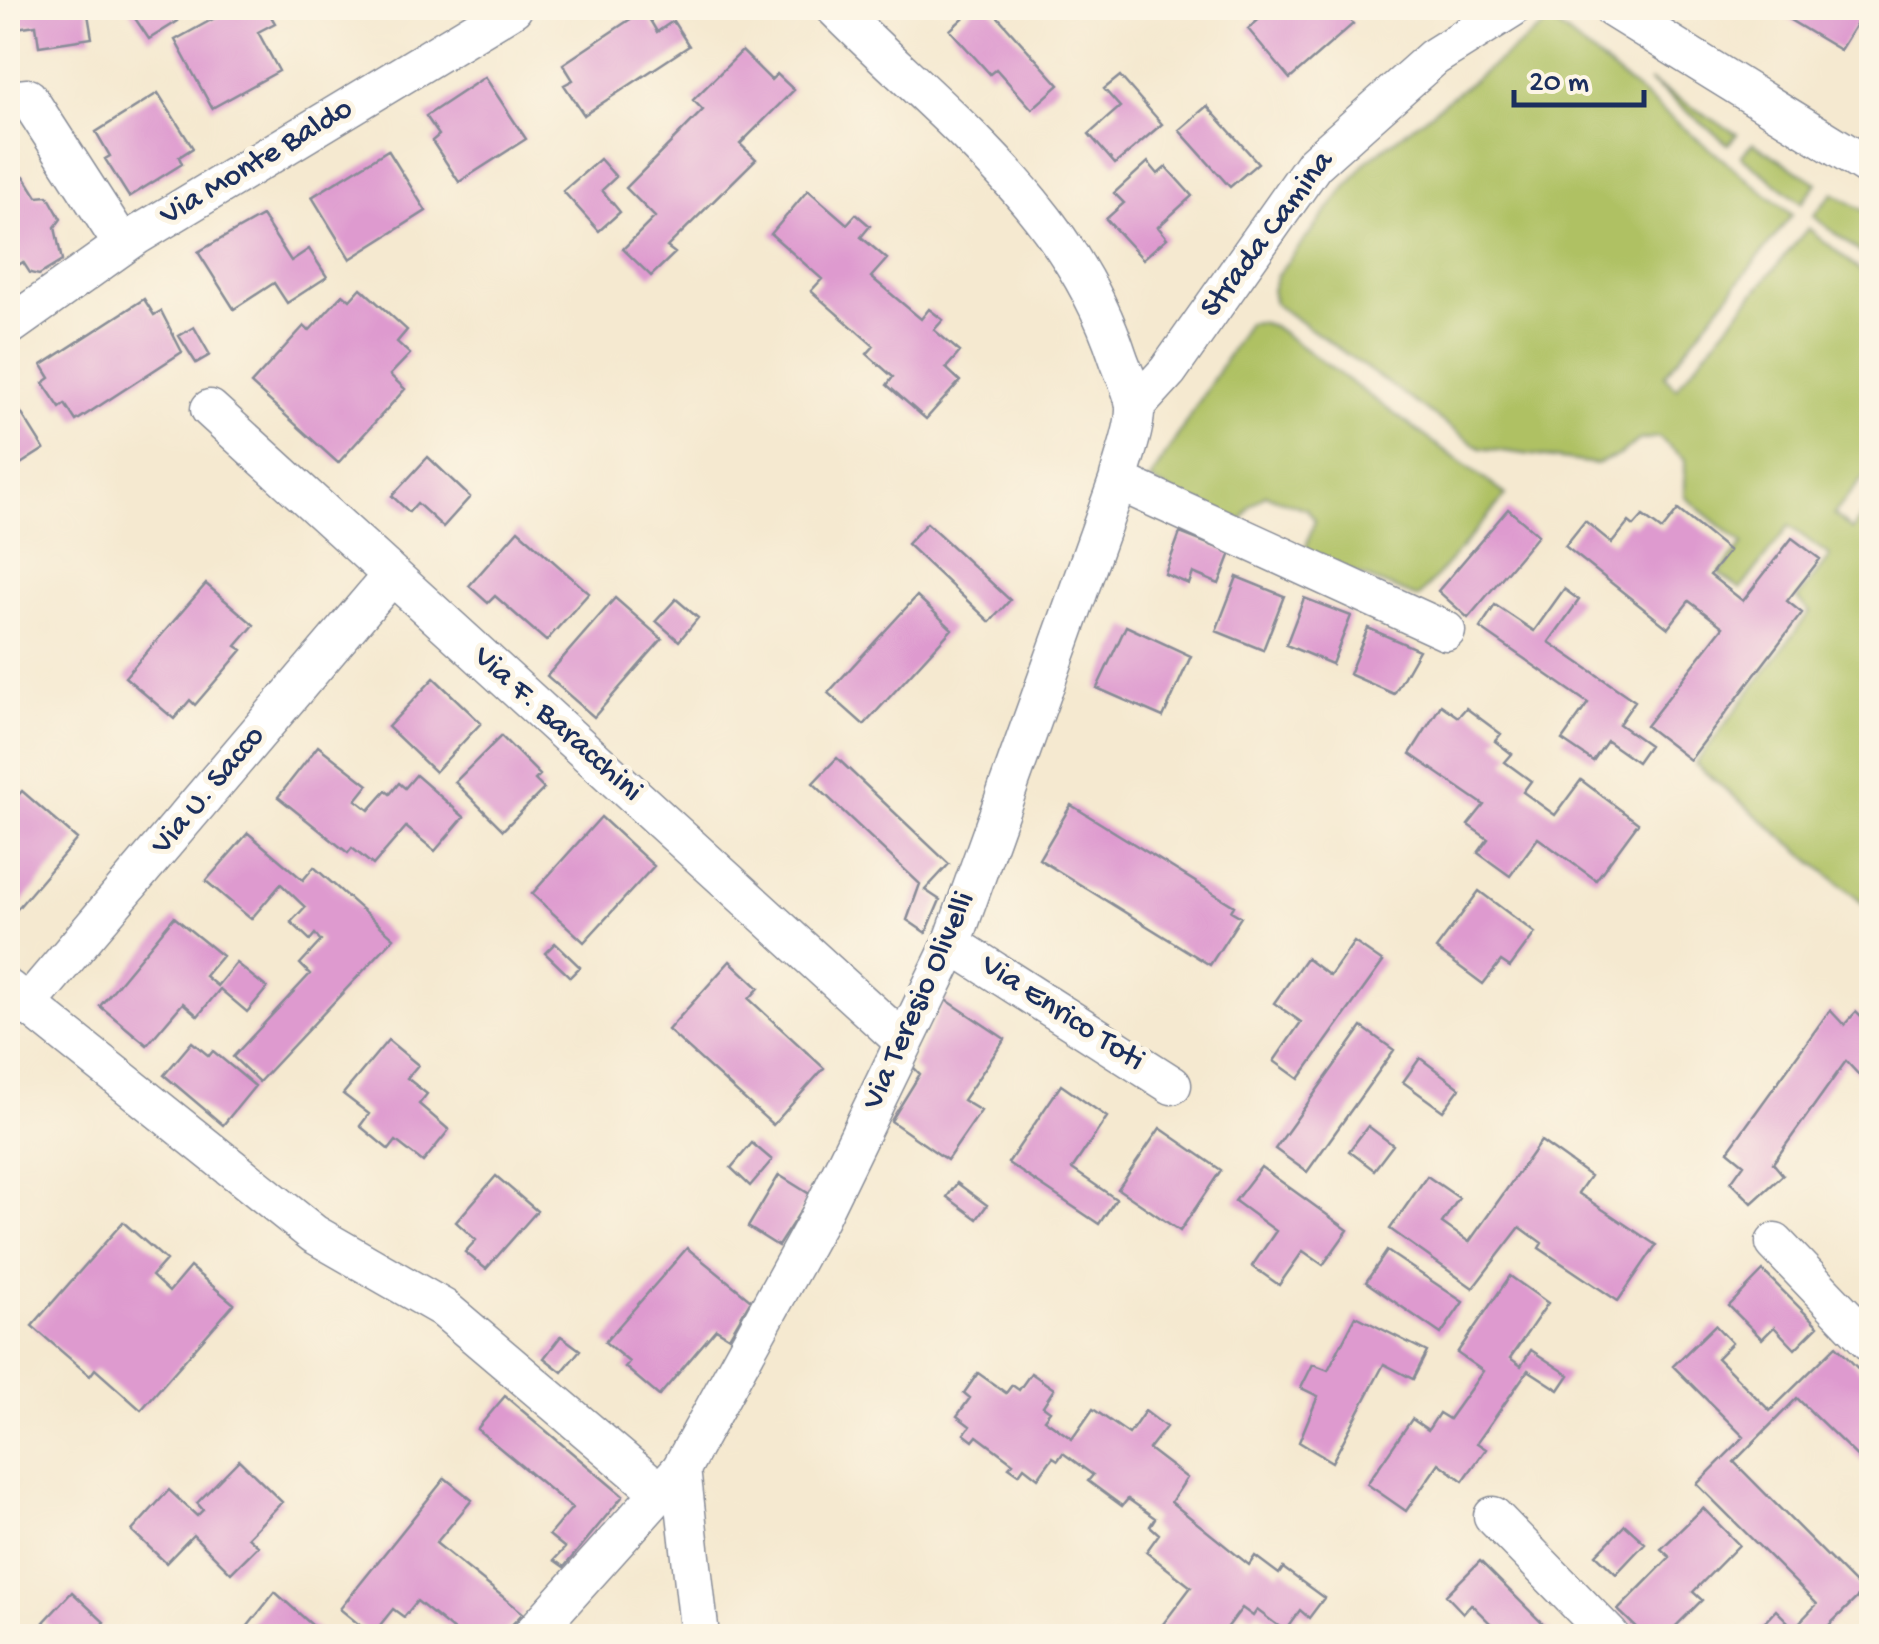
<svg xmlns="http://www.w3.org/2000/svg" width="1879" height="1644" viewBox="0 0 1879 1644" font-family="'Gochi Hand',sans-serif">
	<style>
		.green { fill: #afc164; stroke: #657861; stroke-width: 2.5 }
		.building { fill: #de9acf }
		.lines { fill: none; stroke-linecap: round; stroke-linejoin: round }
		.minor-casing { stroke: #888c97; stroke-width: 41 }
		.minor { stroke: #fff; stroke-width: 38 }
		.labels { text-anchor: middle; dominant-baseline: central; stroke-width: 10; stroke-linejoin: round; paint-order: stroke }
		.street-label { font-size: 32px; fill: #1b2f5e; stroke: #fcf5e5 }
	</style>
	<rect width="100%" height="100%" fill="#fcf5e5"/>
	<filter id="ink" filterUnits="userSpaceOnUse"><feTurbulence type="fractalNoise" baseFrequency=".01" numOctaves="2"/><feDisplacementMap in="SourceGraphic" scale="20" xChannelSelector="R" yChannelSelector="G"/><feConvolveMatrix kernelMatrix="1 2 1 2 8 2 1 2 1" color-interpolation-filters="sRGB"/></filter>
	<filter id="wash" filterUnits="userSpaceOnUse"><feTurbulence type="fractalNoise" baseFrequency=".0048" numOctaves="4" result="noise"/><feDisplacementMap in="SourceGraphic" scale="40" xChannelSelector="R" yChannelSelector="G"/><feGaussianBlur stdDeviation="2.25" result="paint"/><feColorMatrix in="noise" values="0 0 0 0 0 0 0 0 0 0 0 0 0 0 0 0 0 1.4 0 .05"/><feComposite in="paint" operator="in"/></filter>
	<g filter="url(#wash)">
		<rect width="100%" height="100%" fill="#f5e9d0"/>
		<path class="green" d="M1551,21l241,194 -128,161 12,12 132,-160 63,51v189l-37,46 18,16 19,-25v405l-176,-146 115,-152 -13,-13 33,-43 -41,-30 -48,63 -22,-15 24,-30 -58,-47v-38l-27,-22 -19,3 -19,15 -24,9 -116,-16 -205,-144 -3,-14 5,-15 90,-114z
			M1649,81l88,53 -9,10z
			M1753,143l64,40 -16,20 -60,-47z
			M1833,193l38,22v46l-58,-45z
			M1259,322l14,4 233,169 -88,103 -114,-45 11,-33 -8,-11 -42,-14 -15,11 -13,24 -87,-50 98,-157z"/>
		<g id="blocks">
			<path class="building" d="M12,8h75l5,30 -53,8 -3,-21 -20,3z
				M128,8h42l8,13 -29,18z
				M233,8h33l9,15 -17,9 21,39 -67,37 -37,-68z
				M974,8h16l69,77 -27,24 -36,-40 -6,5 -40,-44z
				M1272,8h67l14,16 -63,55 -42,-50z
				M1770,8h96l-26,42z
				M644,10l13,22 16,-11 16,25 -105,69 -20,-30 9,-5 -10,-16z
				M742,51l29,29 6,-6 17,16 -54,54 16,15 -89,88 8,6 -24,23 -28,-27 32,-32 -29,-29 77,-78 -10,-10z
				M1120,76l42,48 -47,40 -26,-30 31,-27 -16,-18z
				M485,77l41,62 -67,43 -27,-41 7,-6 -13,-19z
				M158,93l35,55 -14,9 3,7 -53,33 -24,-38 5,-3 -14,-24z
				M1207,106l51,57 -28,24 -51,-57z
				M388,150l38,61 -76,48 -38,-62z
				M600,159l16,18 -14,13 18,22 -21,19 -36,-40z
				M1148,162l10,12 8,-7 26,29 -34,31 9,11 -24,21 -37,-40 18,-16 -10,-10z
				M17,176h7l13,21 11,-1 13,23 -6,8 7,34 -23,14 -9,-2 -7,-11 -15,10v-90z
				M808,190l39,34 9,-10 14,12 -9,11 26,22 -16,18 50,42 8,-10 14,11 -9,10 26,22 -14,16 14,13 -34,38 -39,-34 6,-8 -26,-23 7,-8 -63,-55 11,-12 -51,-45z
				M262,216l29,45 18,-12 18,28 -40,26 -13,-20 -40,26 -36,-57z
				M361,288l46,42 -10,12 13,12 -20,21 15,14 -67,74 -87,-79 53,-58 5,5 34,-37 7,6z
				M144,299l10,16 7,-4 21,41 -106,69 -11,-17 -5,4 -17,-25 7,-5 -8,-13z
				M194,327l16,28 -14,8 -17,-27z
				M8,392l36,57 -36,23z
				M428,457l42,40 -27,30 -26,-24 -8,9 -17,-16z
				M1508,509l30,26 -70,83 -30,-27z
				M1678,510l51,41 -19,24 33,26 49,-63 28,21 -33,42 15,12 -112,147 -44,-34 77,-99 -34,-26 -21,27 -103,-82 20,-25 27,22 17,-21 5,4 9,-10 19,14z
				M927,523l83,77 -20,22 -83,-78z
				M518,530l71,63 -43,48 -51,-45 -7,7 -19,-17z
				M1180,533l51,20 -12,31 -26,-11 -4,11 -24,-10z
				M1237,577l47,19 -21,54 -47,-19z
				M206,584l48,41 -18,21 6,4 -47,55 -5,-5 -16,19 -49,-42z
				M1564,589l15,11 -30,42 86,59 -16,23 30,21 -12,17 -30,-21 -14,20 -31,-21 26,-37 -108,-75 15,-23 39,26z
				M917,596l35,33 -88,96 -36,-32z
				M615,598l47,41 -68,78 -47,-41z
				M1304,598l47,18 -19,48 -46,-19z
				M676,599l22,19 -19,23 -23,-20z
				M1126,626l65,30 -28,61 -66,-29z
				M1368,628l51,22 -25,44 -45,-20z
				M434,678l47,45 -46,49 -47,-45z
				M1441,705l17,12 8,-9 35,26 -6,7 17,13 -7,8 26,19 -8,11 32,23 26,-35 57,43 -42,57 -58,-42 -28,38 -32,-23 10,-14 -20,-14 16,-20 -74,-51z
				M501,736l39,39 -5,5 9,9 -41,41 -48,-48z
				M318,746l50,39 -12,15 13,10 17,-19 4,3 9,-11 6,5 11,-13 48,42 -29,34 -29,-24 -33,38 -21,-17 -4,5 -70,-56z
				M837,758l112,106 -24,26 15,10 -14,33 -19,-13 13,-36 -107,-101z
				M22,791l55,48 -65,76 -4,-4v-104z
				M1071,805l163,101 -3,5 10,6 -31,48 -171,-106z
				M601,817l53,49 -70,76 -52,-48z
				M248,833l55,47 11,-13 80,71 -135,144 -26,-25 77,-83 -10,-10 21,-23 -6,-7 -5,6 -19,-18 14,-15 -24,-23 -30,35 -45,-38z
				M1479,891l56,42 -25,34 -9,-6 -18,23 -47,-35z
				M174,917l48,39 -17,20 12,10 19,-23 31,25 -20,24 -27,-23 -22,27 -15,-13 -36,42 -47,-39z
				M1354,942l29,20 -84,117 -25,-18 27,-39 -27,-19 32,-45 24,18z
				M555,943l25,24 -10,10 -25,-24z
				M730,961l29,27 -10,11 75,69 -51,57 -105,-95z
				M945,999l60,40 -42,61 18,11 -34,49 -56,-39 29,-47 -7,-7z
				M1830,1010l14,15 12,-13 16,16v61l-26,-28 -73,102 10,12 -31,28 -21,-21 13,-18 -16,-13z
				M1362,1027l32,23 -87,122 -32,-23z
				M388,1040l30,25 -11,13 20,16 -8,10 30,26 -26,32 -27,-21 -7,9 -29,-24 9,-12 -26,-20z
				M192,1042l17,14 4,-5 42,35 -32,39 -59,-50z
				M1420,1058l40,30 -17,23 -40,-29z
				M1061,1085l46,32 -35,52 44,30 -17,25 -91,-61z
				M1368,1126l25,19 -19,25 -25,-19z
				M1160,1128l61,42 -41,61 -62,-42z
				M1541,1141l49,35 -12,17 78,52 -38,56 -79,-53 3,-5 -22,-16 -47,61 -83,-59 37,-53 32,22 -17,25 27,19z
				M752,1143l20,17 -22,26 -19,-18z
				M1261,1167l87,63 -25,35 -20,-14 -24,34 -27,-19 24,-35 -41,-30z
				M779,1175l32,20 -33,51 -30,-19z
				M496,1176l41,35 -51,58 -21,-17 11,-12 -20,-18z
				M957,1183l30,22 -10,14 -30,-22z
				M123,1222l43,38 -14,16 17,16 21,-25 44,37 -93,106 -46,-41 -5,7 -58,-50z
				M687,1248l64,52 -22,37 -13,-8 -57,67 -34,-29 4,-5 -24,-20z
				M1387,1251l76,51 -22,32 -75,-52z
				M1763,1271l55,55 -23,23 -21,-22 -12,12 -33,-33z
				M1510,1276l38,27 -38,55 11,8 10,-16 38,25 -10,15 -31,-20 -51,73 9,6 -23,32 -24,-18 -33,48 -39,-27 45,-65 16,11 11,-17 10,6 25,-35 9,-13 -26,-18z
				M1356,1316l71,36 -14,27 -29,-15 -52,98 -33,-20 19,-46 -17,-8 12,-24 15,6z
				M1715,1325l17,18 -15,15 53,53 66,-65 36,37v88l-75,-73 -63,64 129,130 -45,44h-66l24,-26 18,18 23,-24 -120,-120 47,-47 -71,-71z
				M561,1336l19,14 -18,22 -18,-14z
				M978,1373l28,20 6,-8 7,5 12,-17 23,16 -11,17 7,5 -6,8 28,20 21,-30 36,25 16,-23 21,16 -17,22 38,29 -16,24 78,63 6,-9 24,18 4,-6 41,30 -15,20 -9,-8 -15,21 -28,-21 -4,6 -11,-8 -21,28h-67l37,-49 -45,-35 13,-18 -9,-8 5,-8 -27,-19 -6,7 -34,-25 5,-6 -30,-22 -5,7 -5,-3 -15,21 -14,-11 -5,7 -10,-7 4,-4 -36,-27 -4,5 -9,-7 6,-8 -13,-10 13,-18 -6,-5z
				M505,1396l118,100 -59,71 -10,-7 11,-12 -16,-13 23,-27 -95,-79z
				M239,1460l43,42 -34,35 10,9 -27,27 -38,-38 -27,28 -34,-32 37,-41 28,26 6,-6 -6,-7z
				M445,1478l27,22 -36,43 87,70 -22,23h-41l-43,-35 -13,16 -11,-8 -21,26 -32,-26z
				M1703,1508l36,37 -46,47 9,8 -36,36h-21l-27,-26 52,-53 -9,-8z
				M1625,1525l20,18 -29,31 -20,-19z
				M1480,1561l75,75h-52l-32,-32 -8,9 -17,-18z
				M72,1592l32,30 -13,14h-31l-16,-14z
				M275,1592l46,41 -3,3h-78z"/>
		</g>
	</g>
	<g filter="url(#ink)">
		<use href="#blocks" fill-opacity="0" stroke="#888c97" stroke-width="2.5"/>
		<g class="lines">
			<g class="minor-casing">
				<path id="minor" d="M1612,8l260,161
					M8,100l20,-2 95,147
					M8,327l128,-91 377,-228
					M1135,407l33,-36 146,-207 120,-107 78,-49
					M210,409l694,633
					M1118,481l328,150
					M952,944l220,141
					M8,989l306,245 129,74 217,184
					M25,1007l367,-432
					M1775,1243l97,101
					M681,1469l19,167
					M1493,1516l117,120
					M531,1636l150,-167 137,-249 134,-276 166,-463c5,-22 18,-51 17,-74 -1,-15 -12,-35 -17,-50 -49,-151 -176,-241 -283,-349"/>
			</g>
			<use href="#minor" class="minor"/>
		</g>
	</g>
	<g class="labels">
		<g class="street-label">
			<text transform="translate(257 163) rotate(-31)">Via Monte Baldo</text>
			<text transform="translate(1268 235) rotate(-53)">Strada Camina</text>
			<text transform="translate(557 725) rotate(42)">Via F. Baracchini</text>
			<text transform="translate(209 791) rotate(-50)">Via U. Sacco</text>
			<text transform="translate(920 1001) rotate(-66)">Via Teresio Olivelli</text>
			<text transform="translate(1062 1014) rotate(33)">Via Enrico Toti</text>
		</g>
	</g>
	<rect width="1879" height="1644" fill="none" stroke="#fcf5e5" stroke-width="40"/>
	<path d="M1514 90v15h130v-15" fill="none" stroke="#1b2f5e" stroke-width="5"/>
	<text x="1529" y="90" font-size="30" fill="#1b2f5e" stroke="#fcf5e5" stroke-width="8" paint-order="stroke">20 m</text>
</svg>
